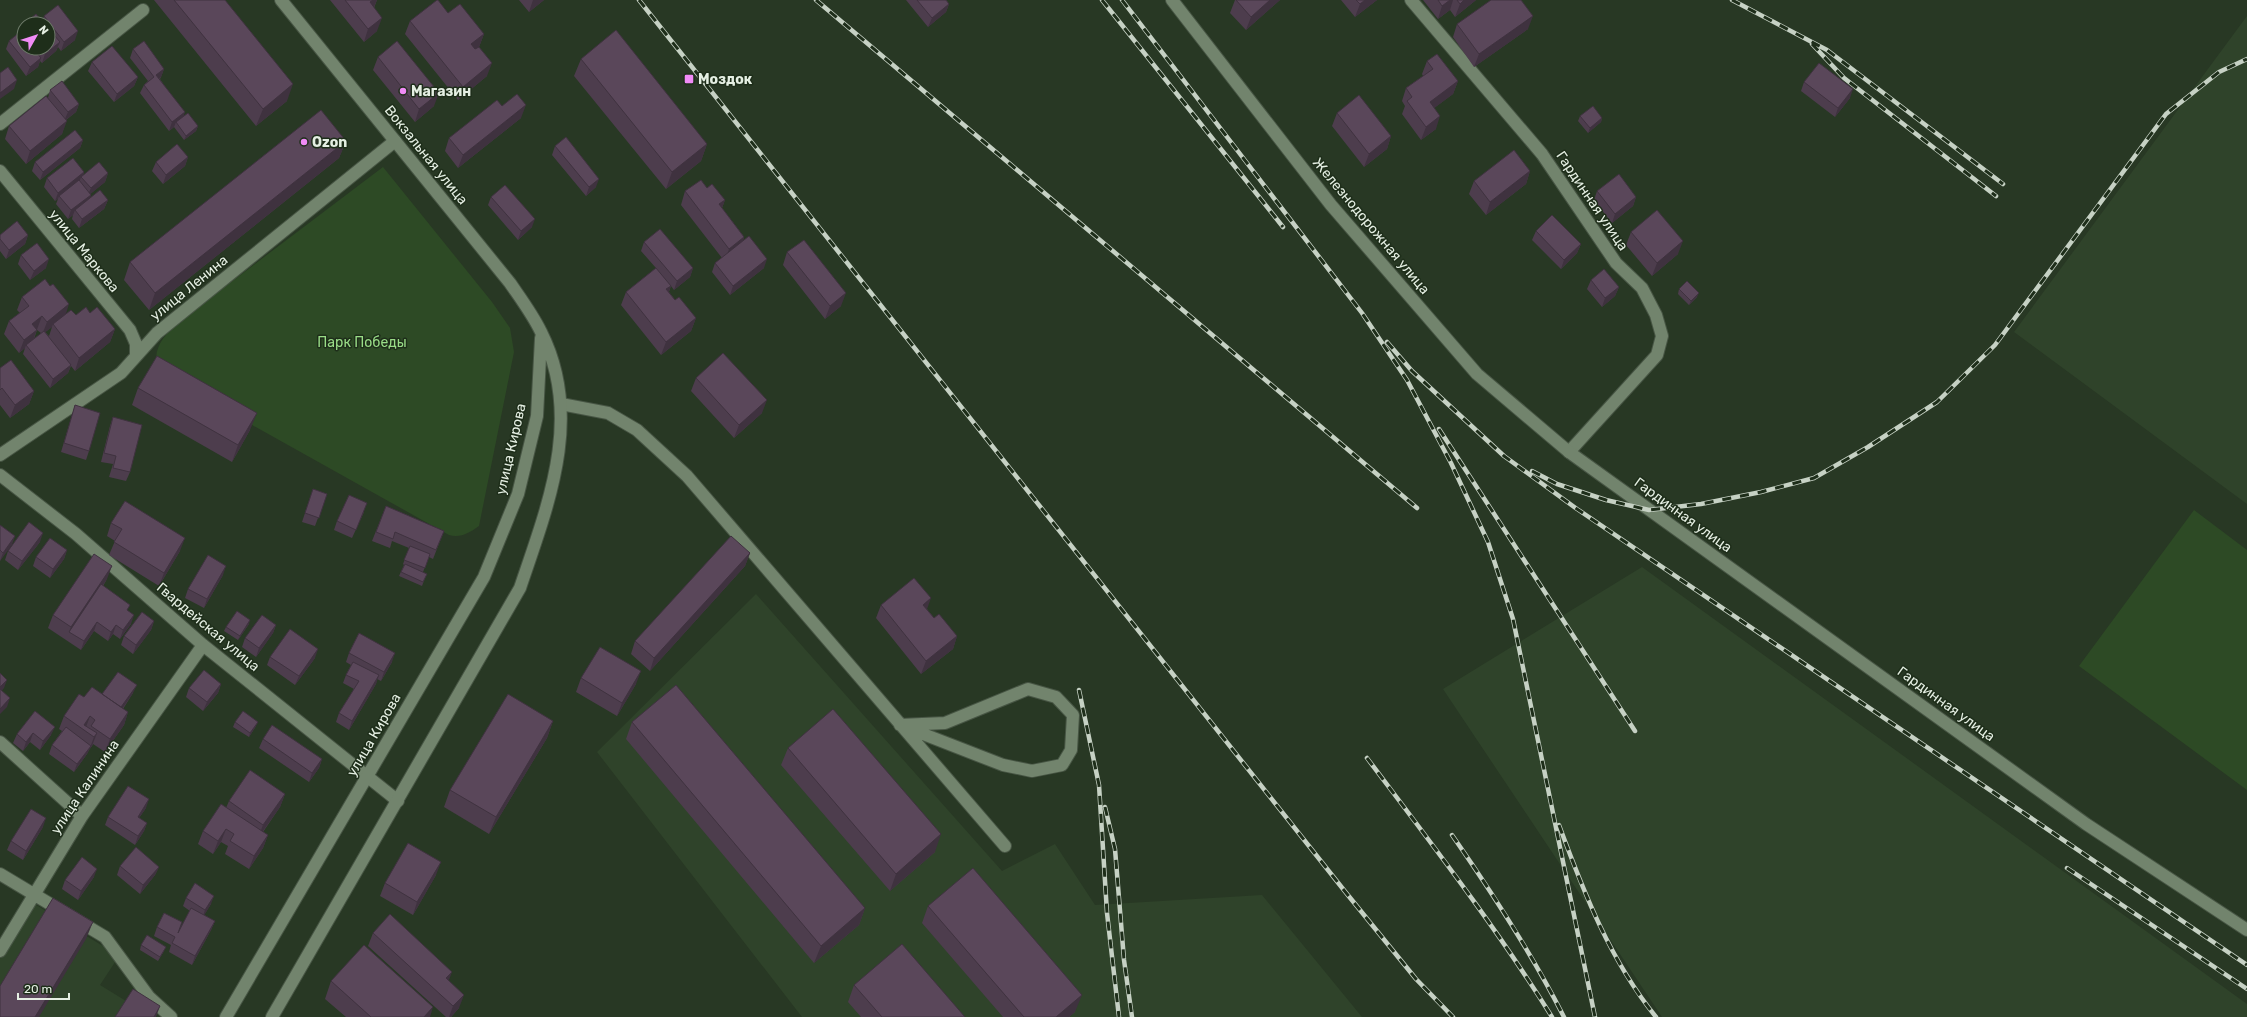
<svg xmlns="http://www.w3.org/2000/svg" width="2247" height="1017" viewBox="0 0 2247 1017" font-family="Rubik,sans-serif">
	<style>
		.built { fill: #2f432a }
		.green { fill: #2d4a25 }
		.lines { fill: none; stroke-linecap: round; stroke-linejoin: round }
		.street-casing { stroke: #475544; stroke-width: 14 }
		.secondary-casing { stroke: #475544; stroke-width: 14 }
		.street { stroke: #72846d; stroke-width: 12 }
		.secondary { stroke: #72846d; stroke-width: 12 }
		.rail-casing { stroke: #c6d1c4; stroke-width: 4.5 }
		.rail { stroke: #1e2e1a; stroke-width: 3; stroke-dasharray: 9; stroke-linecap: butt }
		.wall { fill: #4d3d4d; fill-rule: evenodd }
		.shaded-wall { fill: #3f323f }
		.building { fill: #5a475a; stroke: #3f323f }
		.poi-dot { fill: #f08bf6; stroke: #1e2e1a; stroke-width: 1.5 }
		.labels { text-anchor: middle; dominant-baseline: central; stroke-width: 3; stroke-linejoin: round; paint-order: stroke }
		.poi-label { font-size: 14px; font-weight: bold; fill: #e5efe3; stroke: #1e2e1a; text-anchor: start }
		.street-label { font-size: 14px; fill: #e5efe3; stroke: #1e2e1a }
		.park-label { font-size: 14px; fill: #99dc87; stroke: #1e2e1a }
	</style>
	<rect width="100%" height="100%" fill="#283824"/>
	<path class="built" d="M2247,16v488l-233,-172z
		M1642,567l605,437v13h-585l-219,-328z
		M756,594l246,277 53,-27 40,61 167,-10 100,122h-560l-205,-265z
		M33,903l86,53 -19,29 52,32h-152v-61z"/>
	<path class="green" d="M383,167l109,135 18,26 4,24 -35,174c-10,7 -18,12 -30,9l-281,-157c-3,-4 -10,-10 -11,-15 -4,-16 10,-30 20,-40z
		M2194,510l53,40v240l-168,-124z"/>
	<g class="lines">
		<g class="street-casing">
			<path id="street" d="M1411,0l131,154 74,109 26,25 14,27 6,21 -5,19 -88,97
				M0,124l143,-114
				M0,171l130,159 6,14v10
				M561,404l47,9 29,17 50,46 318,370
				M0,455l121,-82 36,-40 238,-192
				M0,475l76,59 127,111 195,156
				M1028,689l28,8 17,18 -2,35 -9,15 -30,6 -29,-6 -103,-40 45,-2z
				M0,742l82,74
				M0,874l105,63 44,60 22,20
				M0,951l82,-135 121,-171"/>
		</g>
		<g class="secondary-casing">
			<path id="secondary" d="M1172,0l159,205 146,169 92,78 517,372 161,106
				M226,1017l258,-440 34,-83 19,-78 4,-78
				M272,1017l248,-429c28,-83 64,-171 21,-256 -8,-17 -20,-33 -31,-49l-229,-283"/>
		</g>
		<use href="#street" class="street"/>
		<use href="#secondary" class="secondary"/>
		<g class="rail-casing">
			<path id="rail" d="M639,0l708,894 69,85 37,38
				M816,0l601,508
				M1102,0l181,227
				M1122,0l240,313 45,67 44,83 37,79 25,77 82,398
				M1732,0l95,50 176,134
				M1812,44l32,34 152,118
				M1387,342l25,29 92,85 73,53 670,456
				M1439,429l196,302
				M1532,471l25,13 49,16 43,10 52,-6 60,-12 53,-14 54,-31 69,-45 58,-57 171,-231 53,-42 28,-13
				M1079,690l20,95 8,128 12,104
				M1367,758c64,85 129,169 185,259
				M1105,807l10,42 9,111 8,57
				M1559,825c25,68 51,135 97,192
				M1452,835c41,59 79,117 112,182
				M2067,868l180,121"/>
		</g>
		<use href="#rail" class="rail"/>
	</g>
	<path class="wall" d="M154,0h71l62,101 -31,25z
		M330,0h47l-3,8 3,23 -13,11z
		M519,0h25l-15,12z
		M906,0h40l3,4 -3,8 -18,15z
		M1235,0h45l-34,30 -16,-17z
		M1341,0h36l-22,17z
		M1423,0h53l-21,17 -5,-7 -12,9z
		M448,13l36,21 -5,13 8,29 -29,24 -53,-66 5,-13z
		M44,16l31,24 -14,11 -3,-4 -2,4 -14,12 -2,-2 -2,6 -12,9 -20,-27 3,-8 11,-9 2,-6 2,-2v24h24v-24h-24l18,-3z
		M1457,24l71,5 -54,38 -21,-30z
		M133,49l31,20 -3,8 -1,2 24,37 14,10 -2,5 -12,9 -10,-13 -5,4 -29,-38 4,-8 4,-4 -18,-23z
		M378,57l56,49 -19,16 -42,-52z
		M581,59l126,85 -6,17 -35,28 -92,-113z
		M1427,61l31,20 -5,13 -19,14 2,21 -15,11 -19,-26 3,-8 -3,-5 4,-13 17,-12 -1,-2z
		M92,62l46,15 -4,9 -20,16 -26,-31z
		M1804,82l46,16 -15,19 -34,-26z
		M50,90l29,14 -3,8 -10,8 -4,14 -36,30 -21,-25 4,-13 39,-28z
		M502,106l19,12 -63,50 -13,-17 4,-13z
		M1337,113l54,23 -4,13 -23,18 -32,-41z
		M1580,116l22,2 -1,4 -13,11 -10,-12z
		M83,140l-3,8 -40,32 -8,-9 3,-9z
		M346,141l-7,17 -190,152 -25,-30 6,-18z
		M555,146l41,41 -10,9 -34,-41z
		M188,157l-3,9 -22,18 -11,-13 4,-9z
		M1530,171l-4,13 -40,31 -17,-21 5,-13z
		M84,172l-1,3 25,-2 -3,9 -15,12 1,1 -2,4 19,1 -4,9 -25,19 -7,-9 1,-4 -5,4 -12,-15 2,-5 -3,2 -11,-14 3,-9z
		M707,188l18,12 -3,8 22,29 -1,4 21,27 -34,27 -18,-23 3,-9 7,-5 -41,-53 4,-14z
		M1597,191l39,6 -3,9 -21,17 -18,-23z
		M491,197l41,30 -14,13 -30,-35z
		M1536,231l45,13 -4,9 -16,16 -29,-29z
		M1631,232l47,22 -26,22 -26,-31z
		M0,235h28l-3,9 -19,15 -6,-8z
		M644,242l49,26 -3,9 -16,13 -3,-4 -2,6 6,8 21,18 -5,13 -30,24 -40,-50 5,-13 30,-24 -15,-17z
		M787,252l54,54 -16,13 -42,-54z
		M21,255l25,13 -16,12 -12,-16z
		M1591,280l28,7 -4,9 -13,11 -15,-18z
		M1679,289l18,8 -8,8 -11,-11z
		M22,297l44,17 10,1 14,-2 25,16 -5,13 -35,29 -4,-5 -3,7 -18,15 -27,-34 2,-6 -6,5 -15,-19 5,-13 11,-8 -3,-3zM52,327l-3,9 -4,-4zM37,330l4,3 -7,6z
		M0,368l34,23 -5,13 -19,14 -10,-13z
		M696,378l66,35 -28,25 -43,-47z
		M138,388l112,42 -18,32 -100,-57z
		M75,405l14,46 -3,9 -25,-8z
		M113,417l17,55 -4,9 -17,-4 4,-13 -12,-2 9,-36z
		M313,489l14,5 -12,32 -13,-4z
		M386,506l58,25 -11,28 -4,-2 -6,15 2,6 -3,8 -23,-10 5,-11 -1,-1 6,-16 -17,-7 -2,7 -18,-7z
		M364,512l-12,26 -18,-8 3,-9z
		M111,523l69,28 -21,35 -50,-31 6,-14 -8,-5z
		M0,525l15,11 -15,25z
		M40,542l-22,28 -13,-10 3,-9z
		M67,550l-3,9 -14,19 -17,-12 3,-9z
		M750,553l-5,13 -95,105 -19,-17 4,-13z
		M223,575l-19,33 -19,-10 3,-9z
		M107,579l-4,7 25,25 3,13 -11,15 -7,-5 -5,7 -14,-10 -13,19 -33,-22 5,-13z
		M881,605l46,4 7,9 23,18 -4,13 -32,25 -45,-56z
		M154,621l-3,9 -18,24 -12,-9 3,-9z
		M249,624l-11,16 -14,-9 2,-4z
		M276,625l-3,8 -17,24 -14,-10 3,-9z
		M349,653l43,9 -11,19 -4,-2 -1,5 -27,46 -13,-8 3,-9 15,-24 -11,-6 3,-8 5,-10 -5,-3z
		M270,657l45,1 -20,27 -28,-20z
		M581,678l55,6 -19,32 -41,-24z
		M221,684l-3,9 -15,18 -17,-14 3,-9z
		M133,693l-10,16 5,3 -4,13 -19,27 -12,-8 -1,2 -3,4 -2,4 -13,18 -25,-18 3,-9 10,-14 -3,-2 5,-13 20,-19 18,-3z
		M35,711l16,24 -11,15 -10,-8 -7,9 -10,-8 4,-9z
		M553,721l-6,17 -58,96 -45,-27 6,-17z
		M235,722l21,4 -7,11 -16,-10z
		M632,722l233,186 -6,17 -45,38 -188,-224z
		M263,739l59,20 -3,9 -10,14 -50,-34z
		M788,748l147,104 -45,39 -109,-126z
		M285,794l-5,13 -17,25 5,3 -5,13 -14,21 -24,-15 3,-8 -7,-4 -8,12 -15,-10 5,-13 23,-23 3,-7z
		M146,808l-7,10 8,5 -3,8 -9,14 -30,-20 3,-8z
		M43,827l-20,33 -16,-10 4,-9z
		M120,866l39,1 -4,8 -15,19 -23,-19z
		M436,875l-23,40 -33,-19 5,-13z
		M94,877l-16,23 -16,-11 3,-9z
		M186,898l25,6 -7,11 11,6 -4,9 -19,35 -23,-13 2,-7 -17,-9 3,-9 22,3 11,-19 -7,-5z
		M928,906l147,106 -6,5h-66l-81,-94z
		M373,933l76,47 10,28 -8,9h-5l-78,-71z
		M141,945l23,6 -6,10 -18,-11z
		M331,981l99,36h-84l-21,-18z
		M854,985l111,32h-104l-13,-15z"/>
	<path class="shaded-wall" d="M373,0h4l-4,9 -3,-7z
		M533,0h11l-15,12z
		M1270,0h10l-34,30 5,-13z
		M1365,0h12l-22,17 5,-13z
		M1450,0h3l-3,10 -12,9 4,-13z
		M1464,0h12l-21,17 5,-13z
		M949,4l-3,8 -18,15 4,-9z
		M1533,16l-5,13 -54,38 5,-13z
		M382,18l-5,13 -13,11 4,-13z
		M78,31l-3,9 -14,11 3,-9z
		M484,34l-5,13 -13,10 5,-13z
		M60,42l-4,9 -14,12 3,-9z
		M41,58l-3,9 -12,9 4,-9z
		M492,63l-5,13 -29,24 5,-13z
		M164,69l-3,8 -8,6 3,-8z
		M138,77l-4,9 -20,16 3,-8z
		M17,80l-3,9 -14,10v-6z
		M1458,81l-5,13 -28,21 5,-13z
		M293,84l-6,17 -31,25 7,-17z
		M1853,89l-3,9 -15,19 3,-9z
		M439,93l-5,13 -19,16 4,-13z
		M79,104l-3,8 -12,9 4,-9z
		M526,105l-5,13 -63,50 5,-13z
		M185,112l-3,9 -6,1 -2,5 -5,4 3,-9z
		M1440,116l-4,13 -15,11 5,-13z
		M1602,118l-1,4 -13,11 2,-5z
		M67,121l-5,13 -36,30 4,-13z
		M198,126l-2,5 -12,9 2,-4z
		M1391,136l-4,13 -23,18 5,-13z
		M83,140l-3,8 -40,32 3,-8z
		M346,141l-7,17 -190,152 6,-17z
		M707,144l-6,17 -35,28 6,-17z
		M188,157l-3,9 -22,18 3,-9z
		M1530,171l-4,13 -40,31 4,-13z
		M84,172l-2,6 -1,-1 -2,6 -20,13 -1,3 -3,2 3,-8z
		M108,173l-3,9 -18,15 4,-9z
		M599,179l-3,8 -10,9 3,-9z
		M91,195l-3,9 -13,6 -2,5 -5,4 3,-9z
		M1636,197l-3,9 -21,17 3,-9z
		M108,200l-4,9 -25,19 3,-9z
		M725,200l-5,13 -1,-9z
		M535,219l-3,8 -14,13 3,-9z
		M28,235l-3,9 -19,15 3,-9z
		M744,237l-4,13 -15,12 4,-13z
		M1683,241l-5,13 -26,22 5,-13z
		M1581,244l-4,9 -16,16 3,-9z
		M49,259l-3,9 -16,12 4,-9z
		M767,259l-3,9 -34,27 3,-9z
		M693,268l-3,9 -16,13 3,-9z
		M671,286l-5,13v-10z
		M1619,287l-4,9 -13,11 3,-9z
		M846,293l-5,13 -16,13 5,-13z
		M1699,293l-2,4 -8,8 2,-4z
		M69,304l-4,13 -12,7 -1,3 -10,8 5,-13z
		M42,316l-10,27 -6,2 -1,3 -6,5 5,-13 8,-16z
		M696,318l-5,13 -30,24 5,-13z
		M115,329l-5,13 -35,29 4,-13z
		M71,365l-3,8 -18,15 3,-9z
		M34,391l-5,13 -19,14 5,-13z
		M767,400l-5,13 -28,25 5,-13z
		M257,413l-7,17 -18,32 6,-17z
		M43,533l-3,9 -22,28 4,-9z
		M15,536l-3,9 -12,16 3,-8z
		M185,538l-5,13 -21,35 5,-13z
		M67,550l-3,9 -14,19 3,-9z
		M750,553l-5,13 -95,105 4,-13z
		M112,566l-5,13 -36,54 -2,-1 2,-5z
		M226,566l-3,9 -19,33 3,-9z
		M931,598l-5,14 -3,-7z
		M134,615l-3,9 -11,15 3,-9z
		M250,620l-1,4 -11,16 2,-4z
		M154,621l-3,9 -18,24 3,-9z
		M97,622l-3,9 -13,19 3,-9z
		M116,625l-3,9 -5,7 3,-9z
		M276,625l-3,8 -17,24 3,-9z
		M957,636l-4,13 -32,25 5,-13z
		M318,649l-3,9 -20,27 4,-9z
		M395,653l-3,9 -11,19 3,-9z
		M641,671l-5,13 -19,32 5,-13z
		M379,675l-3,9 -27,46 3,-9z
		M7,680l-3,8 -4,5v-6z
		M221,684l-3,9 -15,18 4,-9z
		M137,685l-4,8 -15,22 3,-8z
		M10,698l-3,9 -7,7v-5z
		M128,712l-4,13 -19,27 5,-13z
		M90,716l-5,14 -1,-5z
		M553,721l-6,17 -58,96 7,-17z
		M258,722l-2,4 -7,11 1,-4z
		M55,727l-4,8 -11,15 3,-9z
		M33,733l-3,9 -7,9 3,-9z
		M97,733l-5,13 -3,4 5,-13z
		M91,746l-4,8 -13,18 3,-8z
		M322,759l-3,9 -10,14 3,-9z
		M285,794l-5,13 -22,31 5,-13z
		M149,799l-3,9 -12,17 4,-8z
		M46,818l-3,9 -20,33 3,-9z
		M147,823l-3,8 -9,14 3,-9z
		M226,829l-5,13 -8,12 5,-13z
		M941,834l-6,18 -45,39 6,-17z
		M268,835l-5,13 -14,21 5,-13z
		M441,862l-5,13 -23,40 4,-13z
		M159,867l-4,8 -15,19 3,-9z
		M97,869l-3,8 -16,23 3,-9z
		M214,896l-3,8 -9,15 3,-9z
		M865,908l-6,17 -45,38 7,-17z
		M215,921l-4,9 -19,35 3,-9z
		M93,922l-7,17 -47,78h-4z
		M452,972l-5,13 -1,-7z
		M464,995l-5,13 -8,9h-2l4,-11z
		M1082,995l-7,17 -6,5h-13z
		M160,1006l-4,11h-2z
		M433,1007l-3,10h-6z"/>
	<path class="building" d="M174,0h51l68,84 -30,25z
		M345,0h28l-3,2 12,16 -14,11z
		M437,0h1l10,13 12,-9 24,30 -13,10 4,5 4,-2 13,16 -29,24 -53,-66z
		M917,0h29l3,4 -17,14z
		M1236,0h34l-19,17z
		M1356,0h9l-5,4z
		M1438,0h12l-8,6z
		M1457,0h7l-4,4z
		M1491,0h30l12,16 -54,38 -22,-30z
		M58,5l20,26 -14,11 -20,-26z
		M36,14l8,10h-20z
		M48,28l12,14 -15,12 -5,-6h8z
		M616,30l91,114 -35,28 -91,-113z
		M20,32l4,4v12h9l8,10 -11,9 -21,-26z
		M144,41l20,28 -8,6 29,37 -13,10 -28,-37 10,-8 -21,-28z
		M397,41l42,52 -20,16 -41,-52z
		M112,46l26,31 -21,17 -25,-32z
		M1437,54l21,27 -28,21 10,14 -14,11 -19,-26 5,-4 -6,-9 27,-19 -6,-8z
		M1819,63l34,26 -15,19 -34,-26z
		M8,67l9,13 -17,13v-20z
		M62,81l17,23 -11,8 -18,-22z
		M517,94l9,11 -63,50 -14,-17 48,-38 5,6z
		M1359,95l32,41 -22,18 -32,-41z
		M46,96l21,25 -37,30 -21,-25z
		M1593,106l9,12 -12,10 -10,-12z
		M321,110l25,31 -191,152 -25,-31z
		M188,113l10,13 -12,10 -10,-14z
		M75,130l8,10 -40,32 -8,-10z
		M566,137l33,42 -10,8 -34,-41z
		M177,144l11,13 -22,18 -10,-13z
		M1514,150l16,21 -40,31 -16,-21z
		M73,158l11,14 -26,21 -11,-15z
		M99,162l9,11 -17,15 -10,-11z
		M1619,174l17,23 -21,17 -18,-23z
		M79,180l12,15 -20,15 -12,-14z
		M701,180l6,8 5,-4 13,16 -6,4 25,33 -15,12 -44,-58z
		M505,185l30,34 -14,12 -30,-34z
		M100,190l8,10 -26,19 -7,-9z
		M1657,210l26,31 -26,22 -26,-31z
		M1552,215l29,29 -17,16 -28,-29z
		M17,221l11,14 -19,15 -9,-11v-4z
		M660,229l33,39 -16,13 -33,-39z
		M749,236l18,23 -34,27 -18,-23z
		M804,240l42,53 -16,13 -43,-54z
		M37,243l12,16 -15,12 -13,-16z
		M656,268l15,18 -5,3 9,11 4,-3 17,21 -30,24 -40,-50z
		M1604,269l15,18 -14,11 -14,-18z
		M45,279l5,7 3,-2 16,20 -22,18 -5,-6 -10,8 5,6 -13,10 -15,-19 20,-15 -7,-9z
		M1687,281l12,12 -8,8 -12,-12z
		M86,307l4,6 7,-6 18,22 -36,29 -26,-34 18,-14 5,5z
		M44,331l27,34 -18,14 -27,-34z
		M723,353l44,47 -28,25 -43,-47z
		M157,356l100,57 -19,32 -100,-57z
		M11,360l23,31 -19,14 -13,-17 -2,2v-22z
		M75,405l25,8 -11,38 -25,-8z
		M113,417l29,8 -12,47 -17,-4 3,-12 -12,-3z
		M313,489l14,5 -8,24 -14,-5z
		M349,495l18,8 -11,27 -19,-9z
		M125,501l60,37 -21,35 -50,-31 8,-13 -11,-6z
		M386,506l58,25 -8,19 -41,-18 -2,7 -17,-7z
		M29,522l14,11 -21,28 -14,-10z
		M0,525l15,11 -12,17 -3,-3z
		M731,536l19,17 -96,105 -19,-17z
		M50,538l17,12 -14,19 -17,-12z
		M410,546l20,8 -5,14 -21,-8z
		M94,554l18,12 -41,61 -18,-12z
		M208,555l18,11 -19,33 -19,-10z
		M405,564l22,10 -4,8 -22,-10z
		M914,578l17,20 -8,7 11,13 5,-4 18,22 -31,25 -45,-56z
		M101,584l29,21 -3,5 7,5 -11,15 -7,-5 -5,7 -14,-10 -13,19 -15,-9z
		M237,611l13,9 -10,16 -14,-9z
		M142,612l12,9 -18,24 -12,-9z
		M262,615l14,10 -17,23 -14,-10z
		M290,629l28,20 -19,27 -29,-19z
		M359,633l36,20 -11,19 -35,-19z
		M600,647l41,24 -19,32 -41,-25z
		M353,662l26,13 -27,46 -13,-8 20,-32 -13,-6z
		M204,670l17,14 -14,18 -18,-14z
		M118,672l19,13 -16,22 -19,-13z
		M0,673l7,7 -7,7z
		M676,685l189,223 -44,38 -189,-224z
		M92,687l36,25 -18,27 -19,-13 4,-6 -5,-4 -6,9 13,8 -3,4 -30,-21 15,-22 5,3z
		M0,689l10,9 -10,11z
		M508,694l45,27 -57,96 -46,-27z
		M833,709l108,125 -45,40 -108,-126z
		M35,711l20,16 -12,14 -10,-8 -7,9 -9,-8z
		M243,711l15,11 -8,11 -15,-11z
		M272,725l50,34 -10,14 -49,-34z
		M66,727l25,19 -14,18 -25,-19z
		M250,770l35,24 -22,31 -34,-24z
		M128,786l21,13 -11,18 9,6 -9,13 -30,-19z
		M221,804l47,31 -14,21 -24,-15 4,-7 -8,-5 -8,12 -15,-10z
		M31,809l15,9 -20,33 -15,-10z
		M408,843l33,19 -24,40 -32,-19z
		M136,847l23,20 -16,18 -23,-19z
		M82,857l15,12 -16,22 -16,-11z
		M973,868l109,127 -26,22h-32l-96,-111z
		M195,883l19,13 -9,14 -19,-12z
		M53,898l40,24 -58,95h-35v-31z
		M191,908l24,13 -20,35 -23,-13 3,-6 -18,-10 7,-14 18,9 -4,11z
		M390,914l62,58 -6,6 18,17 -11,11 -80,-73z
		M147,935l19,12 -6,10 -19,-12z
		M902,944l63,73h-83l-28,-32z
		M364,945l69,62 -9,10h-53l-40,-36z
		M133,989l27,17 -6,11h-39z"/>
	<g class="poi-dot">
		<rect x="684" y="74" width="10" height="10" rx="2"/>
		<circle cx="403" cy="91" r="4"/>
		<circle cx="304" cy="142" r="4"/>
	</g>
	<g class="labels">
		<g class="poi-label">
			<text x="698" y="79">Моздок</text>
			<text x="411" y="91">Магазин</text>
			<text x="312" y="142">Ozon</text>
		</g>
		<g class="street-label">
			<text transform="translate(426 155) rotate(51)">Вокзальная улица</text>
			<text transform="translate(1592 201) rotate(56)">Гардинная улица</text>
			<text transform="translate(1371 226) rotate(50)">Железнодорожная улица</text>
			<text transform="translate(84 251) rotate(51)">улица Маркова</text>
			<text transform="translate(189 288) rotate(-39)">улица Ленина</text>
			<text transform="translate(511 449) rotate(-77)">улица Кирова</text>
			<text transform="translate(1683 515) rotate(36)">Гардинная улица</text>
			<text transform="translate(208 627) rotate(40)">Гвардейская улица</text>
			<text transform="translate(1946 704) rotate(36)">Гардинная улица</text>
			<text transform="translate(374 735) rotate(-60)">улица Кирова</text>
			<text transform="translate(85 787) rotate(-56)">улица Калинина</text>
		</g>
		<g class="park-label">
			<text x="362" y="342">Парк Победы</text>
		</g>
	</g>
	<g transform="translate(36 36) rotate(51)"><circle r="19" fill="#1e2e1a" stroke="#6e7b6a"/>
	<path d="M0-3L7 15L0 10L-7 15Z" fill="#f08bf6"/>
	<text y="-6" font-size="11" font-weight="bold" text-anchor="middle" fill="#e5efe3">N</text>
	</g>
	<path d="M18 993v6h51v-6" fill="none" stroke="#e5efe3" stroke-width="2"/>
	<text x="24" y="993" font-size="12" fill="#e5efe3" stroke="#1e2e1a" stroke-width="3" paint-order="stroke">20 m</text>
</svg>
